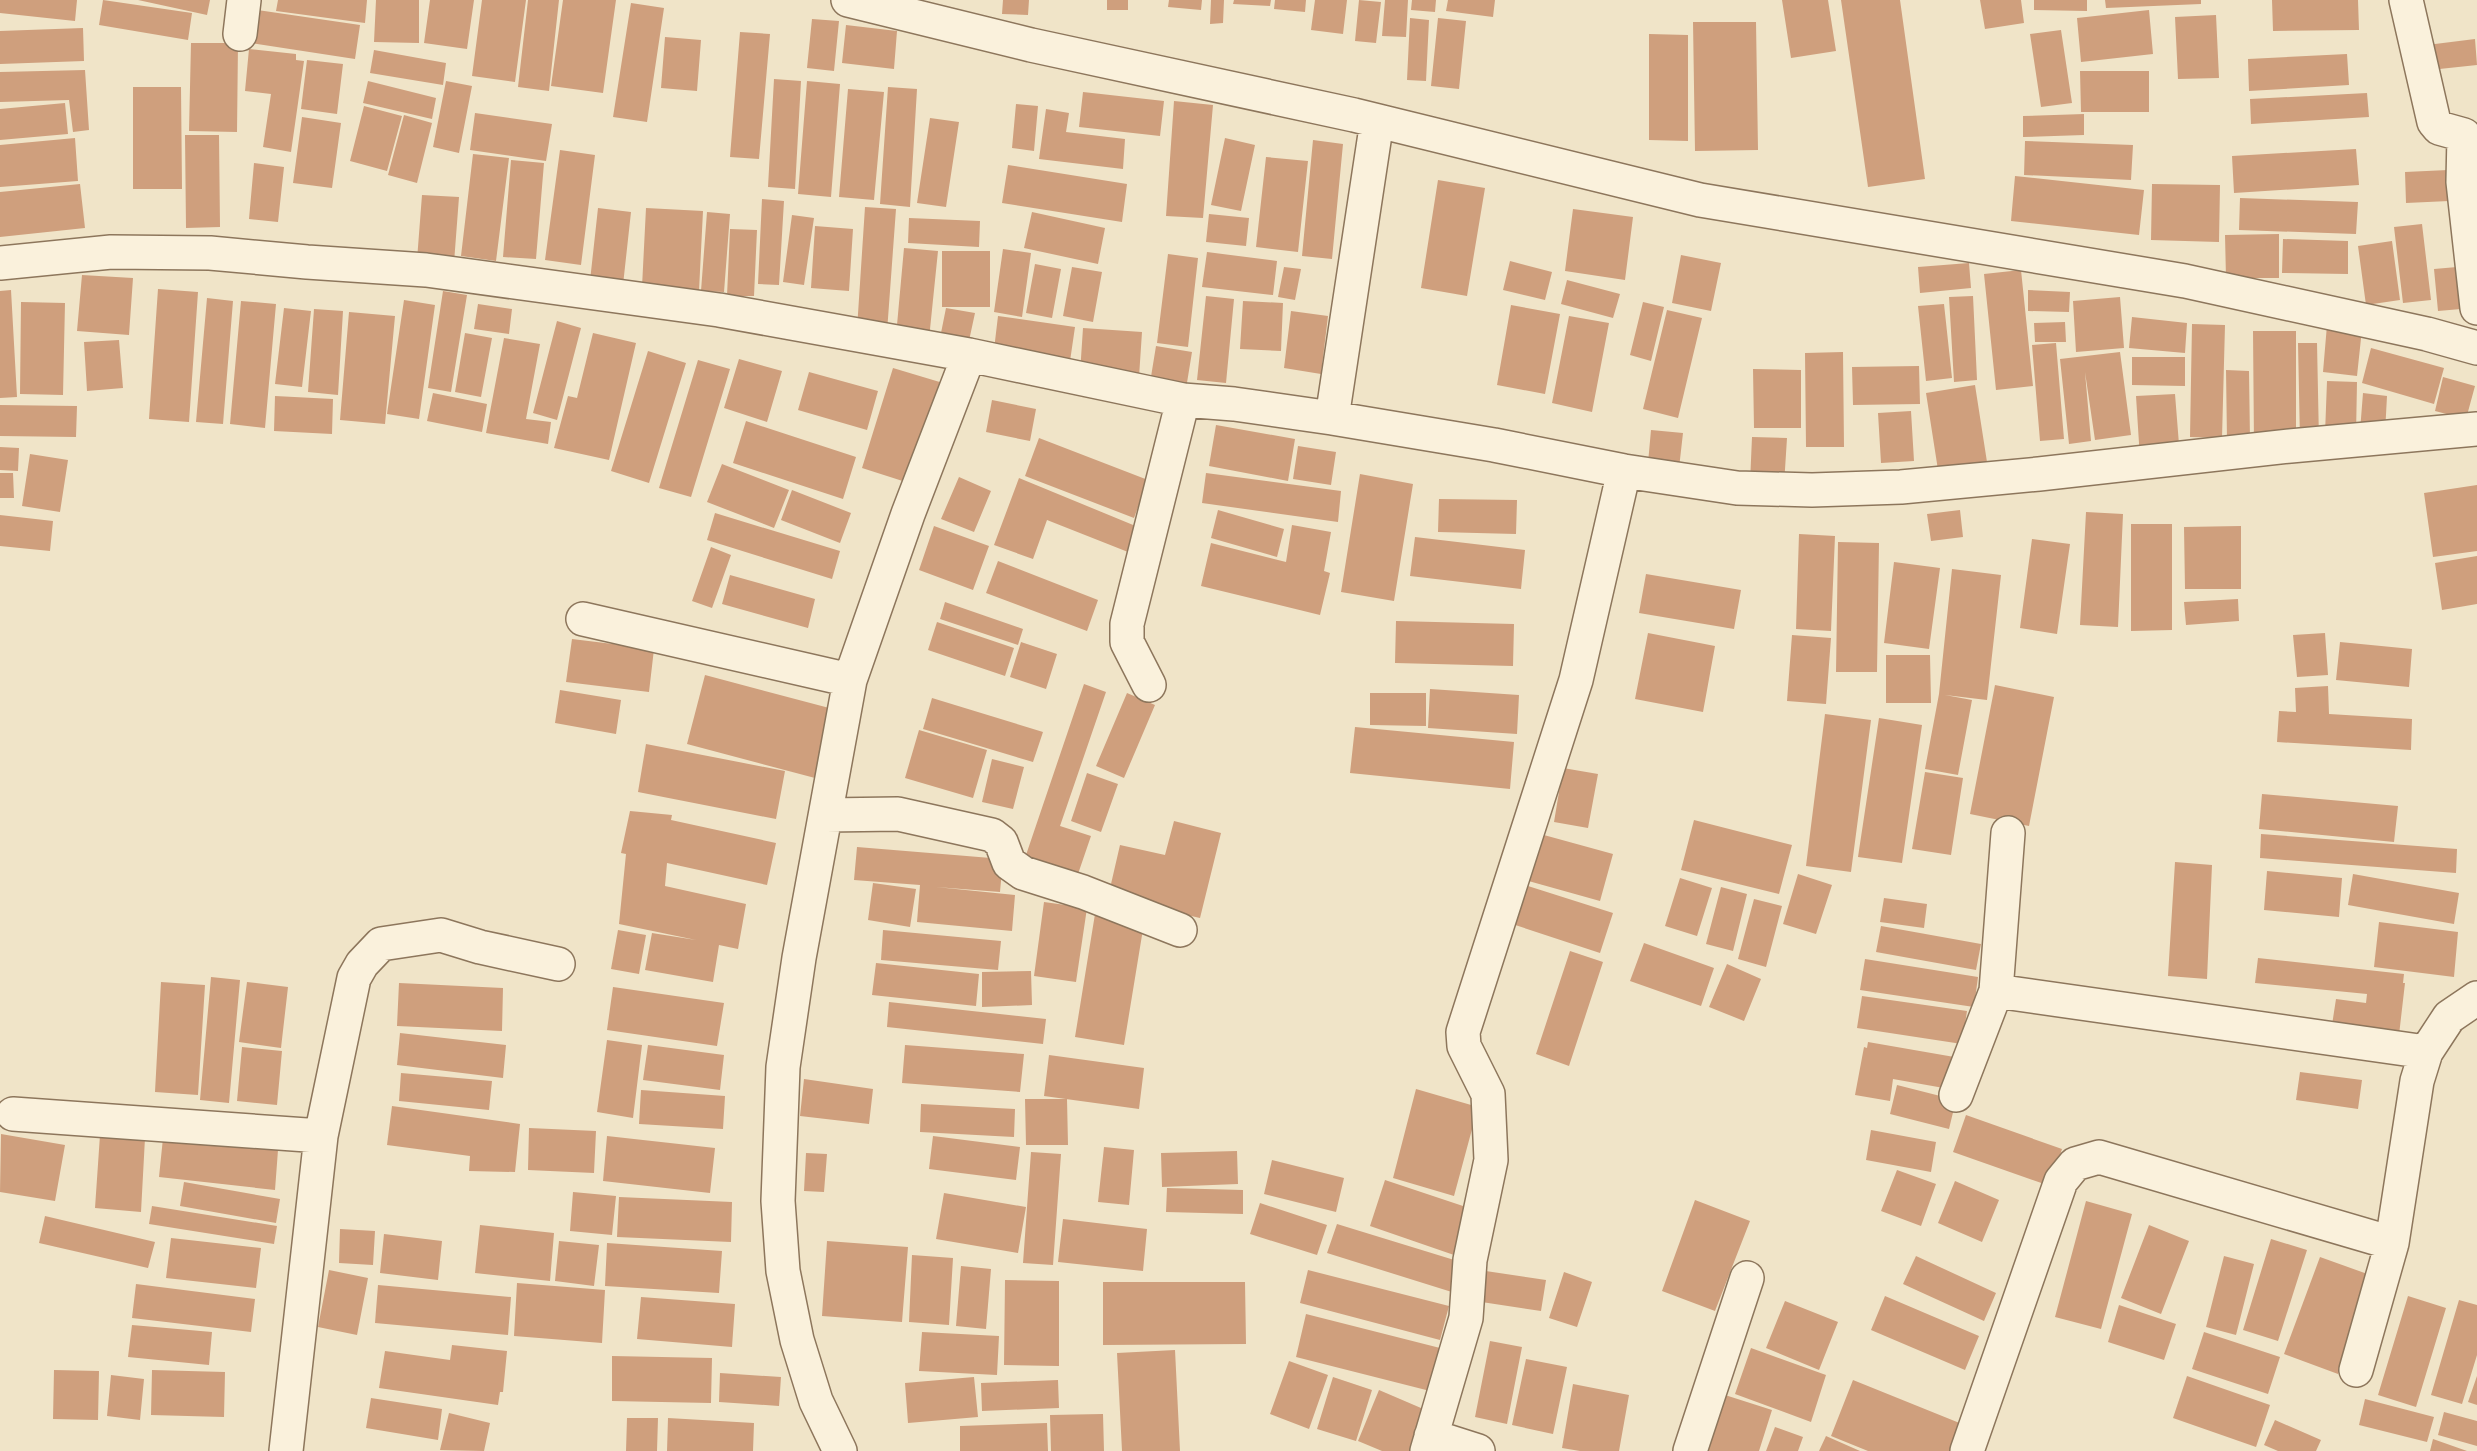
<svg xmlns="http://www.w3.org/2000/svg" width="2477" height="1451" viewBox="0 0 2477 1451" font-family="'PT Serif',serif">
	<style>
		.building { fill: #cf9f7d }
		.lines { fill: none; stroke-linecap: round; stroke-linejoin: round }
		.minor-casing { stroke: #8d765c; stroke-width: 36 }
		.minor { stroke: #faf1dc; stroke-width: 33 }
	</style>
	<rect width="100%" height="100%" fill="#f0e4c8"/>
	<path class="building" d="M0,0h77l-2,21 -75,-8z
		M103,0l89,13 -4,27 -89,-15z
		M138,0h72l-3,15z
		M278,0h89l-2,23 -89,-12z
		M376,0h43v43l-45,-1z
		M430,0h44l-7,49 -43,-6z
		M482,0h44l-11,82 -43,-6z
		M528,0h31l-10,91 -31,-4z
		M563,0h53l-13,93 -52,-7z
		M1003,0h26l-1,15 -26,-1z
		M1107,0h21v10h-21z
		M1169,0h33l-1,10 -33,-3z
		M1211,0h13l-1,23 -13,1z
		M1234,0h37l-1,6 -37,-2z
		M1275,0h31l-1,12 -31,-3z
		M1315,0h32l-4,34 -32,-4z
		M1359,0l22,2 -5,41 -21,-2z
		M1385,0h23l-2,37 -24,-1z
		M1412,0h24l-1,12 -24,-2z
		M1448,0h47l-2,17 -47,-6z
		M1782,0h46l8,51 -45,7z
		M1841,0h59l25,179 -57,8z
		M1980,0h41l3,23 -39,6z
		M2034,0h53v11l-53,-1z
		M2105,0h96v4l-95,4z
		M2272,0h86l1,30 -86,1z
		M631,3l33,5 -17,114 -34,-5z
		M250,9l110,16 -5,34 -110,-17z
		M2149,10l4,44 -72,8 -4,-44z
		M2216,15l3,63 -41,1 -3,-62z
		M1410,18l19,2 -3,61 -19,-1z
		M1438,18l28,3 -7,68 -28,-3z
		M812,19l27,2 -5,50 -27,-3z
		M1693,22h63l2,128 -63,1z
		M846,25l51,6 -3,38 -52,-6z
		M83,28l1,33 -84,3v-33z
		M2061,30l11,73 -31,4 -11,-73z
		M740,32l30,2 -11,125 -29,-2z
		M1649,34l39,1v106l-39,-1z
		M665,37l36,3 -4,51 -36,-3z
		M2475,39l2,26 -47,5 -3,-25z
		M191,43h47l-1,89 -48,-1z
		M249,49l47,5v6l8,1 -13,91 -28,-5 8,-53 -26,-3z
		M374,50l72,13 -3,22 -73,-12z
		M2347,54l2,31 -100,6 -1,-32z
		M307,60l36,4 -6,50 -36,-5z
		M85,70l4,60 -16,2 -4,-32 -69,2v-30z
		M2080,71h69v41h-68z
		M774,79l27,2 -6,108 -27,-2z
		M368,81l68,17 -4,21 -69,-16z
		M446,81l26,5 -13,67 -26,-6z
		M807,81l33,3 -9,113 -33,-3z
		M133,87h48l1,102h-49z
		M888,87l29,2 -7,118 -30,-3z
		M848,89l36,3 -10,108 -35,-3z
		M1083,92l81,9 -4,35 -81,-9z
		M2367,93l2,24 -118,7 -1,-25z
		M1174,101l39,4 -10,113 -37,-2z
		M65,103l3,31 -68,6v-31z
		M1016,104l22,2 -4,45 -22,-3z
		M364,106l38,10 -15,55 -37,-10z
		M1046,109l23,4 -3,19 59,7 -2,30 -84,-10z
		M475,113l77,11 -6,37 -76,-11z
		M2084,114v21l-61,2v-21z
		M404,115l28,8 -15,60 -29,-8z
		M302,117l39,6 -9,65 -39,-5z
		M930,118l29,4 -13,85 -29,-4z
		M185,135h34l1,92 -34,1z
		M75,138l3,43 -78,6v-42z
		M1225,138l30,7 -14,66 -30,-6z
		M1313,140l30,4 -11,115 -30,-3z
		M2025,141l108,4 -2,35 -107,-5z
		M2356,149l3,36 -125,8 -2,-37z
		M560,150l35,5 -14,110 -36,-5z
		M473,154l36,4 -13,103 -35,-5z
		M1266,157l42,4 -10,91 -42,-5z
		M511,160l33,3 -8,96 -33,-2z
		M254,163l30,4 -6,55 -29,-3z
		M1008,165l119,19 -5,38 -120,-19z
		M2448,170l1,31 -43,2 -1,-31z
		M2015,176l129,14 -5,45 -128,-14z
		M1438,180l47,8 -18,108 -46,-8z
		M80,184l5,44 -85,9v-45z
		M2152,184l68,1 -1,57 -68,-2z
		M422,195l37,2 -5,66 -37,-3z
		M2240,198l118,4 -2,32 -117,-4z
		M762,199l22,2 -5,84 -21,-1z
		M865,207l31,2 -9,123 -30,-3z
		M598,208l33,4 -8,73 -33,-4z
		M646,208l57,3 -4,80 -57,-4z
		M1573,209l60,8 -8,63 -60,-9z
		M707,212l23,2 -6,78 -23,-1z
		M1032,212l73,16 -7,36 -74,-16z
		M1209,214l40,4 -3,28 -40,-4z
		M792,215l22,3 -10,67 -21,-3z
		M909,218l71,3 -1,26 -71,-4z
		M2422,224l9,76 -28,3 -9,-76z
		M815,226l38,3 -4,62 -38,-3z
		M730,229l27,1 -3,66h-27z
		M2279,234v44h-53l-1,-43z
		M2283,239l65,2v33l-66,-1z
		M2392,241l8,59 -34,5 -8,-59z
		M904,248l34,3 -9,88 -33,-3z
		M1003,249l28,4 -9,64 -28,-5z
		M942,251h48v56h-48z
		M1207,252l70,9 -4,34 -71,-8z
		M1168,254l30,4 -10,89 -31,-4z
		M1681,255l40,8 -10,48 -39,-8z
		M1510,261l42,11 -7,28 -42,-10z
		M1969,263l2,25 -51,5 -2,-26z
		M1035,264l26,5 -9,49 -26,-5z
		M1072,267l30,5 -9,50 -30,-6z
		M1284,267l17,2 -6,31 -17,-3z
		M2457,267l4,42 -23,2 -4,-42z
		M2021,270l12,116 -37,4 -12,-116z
		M82,275l51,3 -4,57 -52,-4z
		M1567,280l53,14 -7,24 -52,-14z
		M158,289l40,3 -9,130 -40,-3z
		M11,290l6,107 -17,1v-107z
		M2028,290l42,2 -1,20 -41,-1z
		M443,291l24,4 -16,97 -23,-4z
		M1206,296l28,3 -8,84 -29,-3z
		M1973,296l4,84 -23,2 -5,-85z
		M2120,297l4,51 -48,4 -3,-51z
		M207,298l26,3 -10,123 -27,-2z
		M404,300l31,5 -16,114 -32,-5z
		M241,301l35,3 -11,124 -35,-4z
		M1243,301l40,2 -2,48 -41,-2z
		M21,302l44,1 -2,92 -43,-1z
		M1643,302l21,5 -13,54 -21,-6z
		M478,304l34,5 -3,25 -35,-5z
		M1944,304l8,74 -26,3 -8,-75z
		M1511,305l49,9 -15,80 -48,-9z
		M284,308l27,3 -9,76 -27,-3z
		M946,308l29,5 -8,37 -28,-7z
		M314,309l29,2 -5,84 -30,-3z
		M1667,310l35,8 -24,100 -35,-9z
		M1291,311l37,5 -7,58 -37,-6z
		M349,312l46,4 -10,108 -45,-4z
		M998,316l77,11 -6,41 -76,-10z
		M1569,316l40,7 -17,89 -40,-9z
		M2132,317l55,6 -2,30 -56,-5z
		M557,321l24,7 -24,92 -24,-7z
		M2065,322l1,20h-31l-1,-19z
		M2192,324l33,1 -3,113 -32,-1z
		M2327,325l35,4 -5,47 -34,-4z
		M1083,328l59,4 -3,45 -59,-4z
		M2253,331h43v114h-42z
		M465,333l27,5 -11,59 -26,-5z
		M593,333l43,10 -27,117 -55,-12 14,-52 9,2z
		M504,338l36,6 -14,75 25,3 -3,22 -62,-11z
		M119,340l4,48 -36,3 -3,-49z
		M2056,343l8,96 -24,2 -8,-96z
		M2298,343h19l2,98h-19z
		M1156,346l36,6 -7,43 -36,-6z
		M2371,348l73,20 -10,36 -72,-21z
		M648,351l38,12 -37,120 -38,-12z
		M1843,352l1,95h-38l-1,-94z
		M2120,352l11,83 -36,5 -10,-68 6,69 -22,3 -9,-85z
		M2132,357h53v29l-53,-1z
		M739,359l43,12 -15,51 -43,-14z
		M698,360l32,9 -39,128 -32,-9z
		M1919,366l1,38 -67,1 -1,-38z
		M893,368l50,15 -31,101 -50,-16z
		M1753,369l48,1v58h-47z
		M2226,370l23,1 1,69h-23z
		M809,372l69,19 -11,39 -69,-20z
		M2443,377l32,9 -9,33 -31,-8z
		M2327,381l30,1 -1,53 -31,-1z
		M1975,385l12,77 -49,8 -12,-77z
		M433,393l54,11 -5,28 -55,-11z
		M2363,393l24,3 -2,37 -25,-2z
		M2175,394l5,63 -40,2 -4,-63z
		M275,396l58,3 -1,35 -58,-3z
		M992,400l44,9 -6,32 -44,-9z
		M0,405l77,1 -1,31 -76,-1z
		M1911,411l3,50 -33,2 -3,-50z
		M746,421l110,36 -13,42 -110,-36z
		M1216,425l79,14 -7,42 -79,-15z
		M1651,430l32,3 -5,44 -31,-3z
		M1752,437l35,1 -3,47 -34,-2z
		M1039,438l109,42 -14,38 -109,-42z
		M1298,446l38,6 -5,33 -38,-6z
		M0,447l19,1 -1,23 -18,-1z
		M30,454l38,6 -8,52 -38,-6z
		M722,464l67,26 -15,38 -67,-26z
		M0,473h13l1,25h-14z
		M1206,473l135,18 -3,31 -136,-19z
		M1360,474l53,10 -19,117 -53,-9z
		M959,477l32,14 -17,41 -33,-13z
		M1019,478l119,49 -10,25 -81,-32 -14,39 -39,-14z
		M2477,485v66l-44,6 -9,-64z
		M792,490l59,23 -11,30 -59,-23z
		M1439,499l78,1 -1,34 -78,-2z
		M1218,510l66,19 -7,28 -66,-19z
		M1960,510l3,27 -32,4 -4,-27z
		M2086,512l37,2 -5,113 -38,-2z
		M715,513l125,38 -8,28 -125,-39z
		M0,515l53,6 -3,30 -50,-5z
		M2131,524h41v106l-41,1z
		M1292,525l39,7 -7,39 6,2 -10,42 -119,-29 10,-43 75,19z
		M934,526l55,20 -16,44 -54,-20z
		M2241,526v63h-56l-1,-62z
		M1799,534l36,2 -4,95 -35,-2z
		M1415,537l110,13 -4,39 -111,-13z
		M2032,539l38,5 -13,90 -37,-6z
		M1838,542l41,1 -2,129h-41z
		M711,547l20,8 -19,53 -20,-7z
		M2477,556v48l-35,6 -7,-47z
		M998,561l100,39 -11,31 -101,-38z
		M1894,562l46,6 -11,81 -45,-6z
		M1952,569l49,6 -14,125 -42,-5 27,5 -14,75 -33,-6 14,-75z
		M1646,574l95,16 -7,39 -95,-16z
		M730,575l85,24 -7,29 -86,-24z
		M2238,599l1,22 -53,4 -2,-23z
		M945,602l78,27 -5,16 -78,-26z
		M1396,621l118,3 -1,42 -118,-3z
		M937,622l77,26 -9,28 -77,-26z
		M1648,633l67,13 -12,66 -68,-13z
		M2325,633l3,42 -31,2 -4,-42z
		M1792,635l39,3 -5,66 -39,-3z
		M572,639l82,10 -5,43 -83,-10z
		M1021,642l36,12 -11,35 -36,-12z
		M2340,642l72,7 -3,38 -73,-7z
		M1886,655h44l1,48h-45z
		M705,675l128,34 -18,69 -128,-34z
		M1084,684l22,8 -46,134 31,10 -13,38 -53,-16z
		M1995,685l59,12 -25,129 -59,-12z
		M2328,686l1,28 83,5 -1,31 -134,-8 2,-31 17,1 -1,-24z
		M1430,689l89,6 -2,39 -89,-6z
		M560,690l61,10 -5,34 -61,-11z
		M1127,693l28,12 -31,73 -28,-12z
		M1370,693h56v33l-56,-1z
		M932,698l111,34 -10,30 -110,-33z
		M1825,714l46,6 -20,152 -45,-6z
		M1879,718l43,7 -20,138 -44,-6z
		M1355,727l159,15 -4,47 -160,-16z
		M919,730l68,20 -14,48 -68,-20z
		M646,744l139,27 -9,48 -138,-27z
		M992,759l32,8 -11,42 -31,-7z
		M1563,768l35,6 -10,54 -34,-6z
		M1925,772l38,6 -12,77 -39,-6z
		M1087,773l31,11 -17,48 -30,-11z
		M2262,794l136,12 -4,36 -135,-13z
		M630,811l42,4 -1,5 105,23 -9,42 -100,-22 -2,23 81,18 -8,45 -19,-4 -6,37 -68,-12 7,-37 44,7 -77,-16 7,-70 -5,-1z
		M1694,820l98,25 -13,49 -98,-24z
		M1174,821l47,12 -21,85 -92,-21 12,-52 45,10z
		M1533,832l80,22 -13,47 -79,-22z
		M2261,834l196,15 -1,24 -196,-15z
		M857,847l146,12 -3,33 -64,-5 79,8 -3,36 -95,-9 3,-37 -66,-5z
		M2175,862l37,3 -5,114 -39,-3z
		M2267,871l75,7 -3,39 -75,-7z
		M1798,874l34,11 -16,49 -33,-10z
		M2353,874l106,19 -5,31 -106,-19z
		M1680,878l32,10 -15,48 -32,-10z
		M1515,882l98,31 -13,40 -97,-32z
		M873,883l43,6 -6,38 -42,-7z
		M1721,887l26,7 -14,57 -27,-7z
		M1884,898l43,6 -3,24 -44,-6z
		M1754,899l28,7 -16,61 -28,-8z
		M1044,902l43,6 -11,74 -42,-6z
		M1095,914l49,9 -20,122 -49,-8z
		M2379,922l79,10 -4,45 -80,-10z
		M1881,926l100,18 -5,26 -100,-18z
		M618,930l28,5 -7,39 -28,-5z
		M883,930l118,11 -3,29 -117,-10z
		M1644,943l70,25 -13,38 -71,-25z
		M1570,951l33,11 -34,104 -33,-12z
		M2258,958l146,16 -1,9h2l-6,52 -67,-10 4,-26 30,4 1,-9 -112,-11z
		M1865,959l113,18 -4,30 -114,-17z
		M876,963l103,11 -3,32 -104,-11z
		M1727,964l34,15 -17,42 -35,-14z
		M1031,971l1,34 -50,2v-35z
		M211,977l29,3 -11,123 -29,-3z
		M161,982l44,3 -7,110 -43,-3z
		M247,982l41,5 -7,61 -42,-6z
		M399,983l104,5 -1,43 -105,-5z
		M613,987l111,16 -7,43 -110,-16z
		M1862,996l105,15 -5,33 -105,-16z
		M889,1002l157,17 -3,25 -156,-17z
		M400,1033l106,12 -3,33 -106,-13z
		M607,1040l35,5 -9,73 -36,-6z
		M1868,1042l92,16 -5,32 -62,-11 -3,22 -35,-6 9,-48 3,1z
		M648,1045l76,10 -4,35 -77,-10z
		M905,1045l119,9 -4,38 -118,-9z
		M242,1047l40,4 -5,54 -40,-4z
		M1049,1055l95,13 -5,41 -95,-13z
		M2300,1072l62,8 -4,29 -62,-9z
		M401,1073l91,8 -3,29 -90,-9z
		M804,1079l69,10 -4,35 -69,-8z
		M1897,1085l59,15 -7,29 -59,-15z
		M1416,1089l62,18 -24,89 -61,-18z
		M641,1090l84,6 -2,33 -84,-5z
		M1025,1099h42l1,46h-42z
		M921,1104l94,5 -1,28 -94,-5z
		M392,1106l128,18 -5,48 -46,-1 1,-15 -83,-11z
		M1966,1115l96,34 -12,37 -97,-34z
		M529,1128l67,3 -2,42 -66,-3z
		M1871,1130l65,12 -5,30 -65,-12z
		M1,1134l64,11 -10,56 -55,-9z
		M100,1135l45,3 -4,74 -46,-4z
		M607,1136l108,12 -5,45 -107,-12z
		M933,1136l87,11 -4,33 -87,-11z
		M163,1138l115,12 -3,40 -116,-13z
		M1104,1147l30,3 -5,55 -31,-3z
		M1237,1151l1,33 -76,3 -1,-34z
		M1031,1152l30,2 -8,111 -30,-2z
		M806,1153l21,1 -3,38 -20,-1z
		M1272,1160l72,18 -8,34 -72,-18z
		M1897,1170l39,14 -15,42 -40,-15z
		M1385,1180l84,28 -15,47 -84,-29z
		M1955,1181l44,19 -17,42 -44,-19z
		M184,1182l96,17 -4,24 -96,-17z
		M1167,1188l76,2v24l-77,-2z
		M573,1192l43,4 -4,39 -42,-4z
		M944,1193l82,14 -8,46 -82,-14z
		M619,1197l113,5 -1,40 -114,-5z
		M1695,1200l55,21 -35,90 -53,-20z
		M2086,1201l46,13 -31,115 -46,-12z
		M1260,1203l67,22 -10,30 -67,-21z
		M152,1206l125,20 -3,18 -125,-20z
		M45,1216l110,26 -7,26 -109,-25z
		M1063,1219l84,10 -4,42 -85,-9z
		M1337,1224l127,39 -9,30 -128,-40z
		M480,1225l74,8 -4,48 -75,-8z
		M2149,1225l40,16 -28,73 -40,-16z
		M340,1229l35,2 -2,34 -34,-2z
		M384,1234l58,7 -4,39 -58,-7z
		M171,1238l90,10 -5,40 -90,-10z
		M2271,1239l36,11 -29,91 -35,-11z
		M559,1241l40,4 -5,41 -39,-5z
		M827,1241l81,6 -6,75 -80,-6z
		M607,1243l115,8 -3,42 -114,-7z
		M912,1255l41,3 -4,67 -40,-3z
		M1916,1256l80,37 -12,28 -81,-37z
		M2224,1256l30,8 -18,71 -30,-8z
		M2320,1257l53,19 -35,98 -54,-20z
		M961,1266l30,3 -5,60 -30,-3z
		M329,1270l39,8 -11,57 -39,-8z
		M1308,1270l141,36 -9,34 -140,-37z
		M1479,1270l67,10 -5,31 -66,-10z
		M1564,1272l28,10 -15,45 -28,-9z
		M1005,1280l54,1v85l-55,-1z
		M1103,1282h142l1,62 -143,1z
		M517,1283l88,7 -3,53 -88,-7z
		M136,1284l119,15 -4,33 -119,-14z
		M378,1285l133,12 -3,38 -133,-12z
		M1885,1296l94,40 -14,34 -94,-40z
		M2408,1296l38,12 -30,99 -38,-12z
		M641,1297l94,7 -3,43 -95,-8z
		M2459,1300l18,5v50l-15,49 -31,-9z
		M1785,1301l53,21 -19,48 -53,-22z
		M2119,1305l57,19 -12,36 -56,-18z
		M1306,1314l138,35 -10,43 -138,-35z
		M132,1325l80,7 -3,33 -81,-8z
		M922,1332l77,4 -2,39 -78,-4z
		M2204,1332l76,25 -12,37 -76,-25z
		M1490,1341l32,6 -15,77 -32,-7z
		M452,1345l55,6 -4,41h-3l-2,13 -119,-17 6,-37 65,9z
		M1751,1348l75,27 -15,47 -76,-28z
		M1175,1350l5,101h-58l-5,-98z
		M612,1356l100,2 -1,45 -99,-2z
		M1526,1359l41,8 -14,67 -41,-9z
		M1289,1361l39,14 -19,54 -39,-15z
		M54,1370l45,1 -1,49 -45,-1z
		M152,1370l73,2 -1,45 -73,-2z
		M720,1373l61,4 -2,29 -60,-4z
		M111,1375l33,4 -4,41 -33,-4z
		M2187,1376l83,29 -14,42 -83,-29z
		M2477,1376v29l-9,-3z
		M974,1377l4,40 -70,6 -3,-40z
		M1333,1377l39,13 -16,51 -39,-12z
		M1058,1380l1,28 -77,3 -1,-28z
		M1853,1380l109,44 -11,27h-83l-37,-15z
		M1573,1384l56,11 -10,56h-39l-18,-3z
		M1379,1390l49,21 -17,40h-29l-24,-10z
		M1725,1395l47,15 -13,41h-52z
		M371,1398l71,11 -4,31 -72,-12z
		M2365,1399l69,18 -7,25 -68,-17z
		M2444,1412l33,9v25l-39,-11z
		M449,1413l41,10 -6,28 -44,-1z
		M1103,1414l1,37h-53l-1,-36z
		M627,1418h31l-1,33h-31z
		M668,1418l86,5 -1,28h-86z
		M2275,1420l46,20 -5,11h-38l-14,-6z
		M1047,1423l1,28h-88v-25z
		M1775,1427l28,10 -5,14h-32z
		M1826,1436l34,15h-41z
		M2433,1439l34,12h-37z"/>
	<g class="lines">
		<g class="minor-casing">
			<path id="minor" d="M848,0l183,45 323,70 346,85 485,81 242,53 50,14
				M2406,0l28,122 5,6 25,7 -1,47 14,126
				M240,34l4,-34
				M0,263l111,-11 99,1 97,9 119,8 293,40 250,45 214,45 51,4 98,14 162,27 130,26 113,17 75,2 89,-3 138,-13 251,-28 187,-17
				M1332,418l45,-297
				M583,619l267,61
				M1149,685l-22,-43v-18l56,-224
				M826,815l72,-1 94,21 9,7 8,21 14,10 60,19 97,38
				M1996,991l430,61
				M1956,1095l40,-104 12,-158
				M13,1114l308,22
				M2356,1370l36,-127 25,-162 9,-29 23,-35 28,-19
				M1431,1436l47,15
				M286,1451l35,-315 33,-158 8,-14 19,-20 60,-9 39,12 78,17
				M840,1451l-24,-50 -19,-61 -14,-69 -5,-70 5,-134 16,-109 51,-278 58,-166 61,-159
				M1427,1451l39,-133 4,-58 21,-100 -3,-66 -24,-48 -1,-14 113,-352 48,-209
				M1690,1451l57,-173
				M1967,1451l94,-270 14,-17 24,-7 293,86"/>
		</g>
		<use href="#minor" class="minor"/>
	</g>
</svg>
